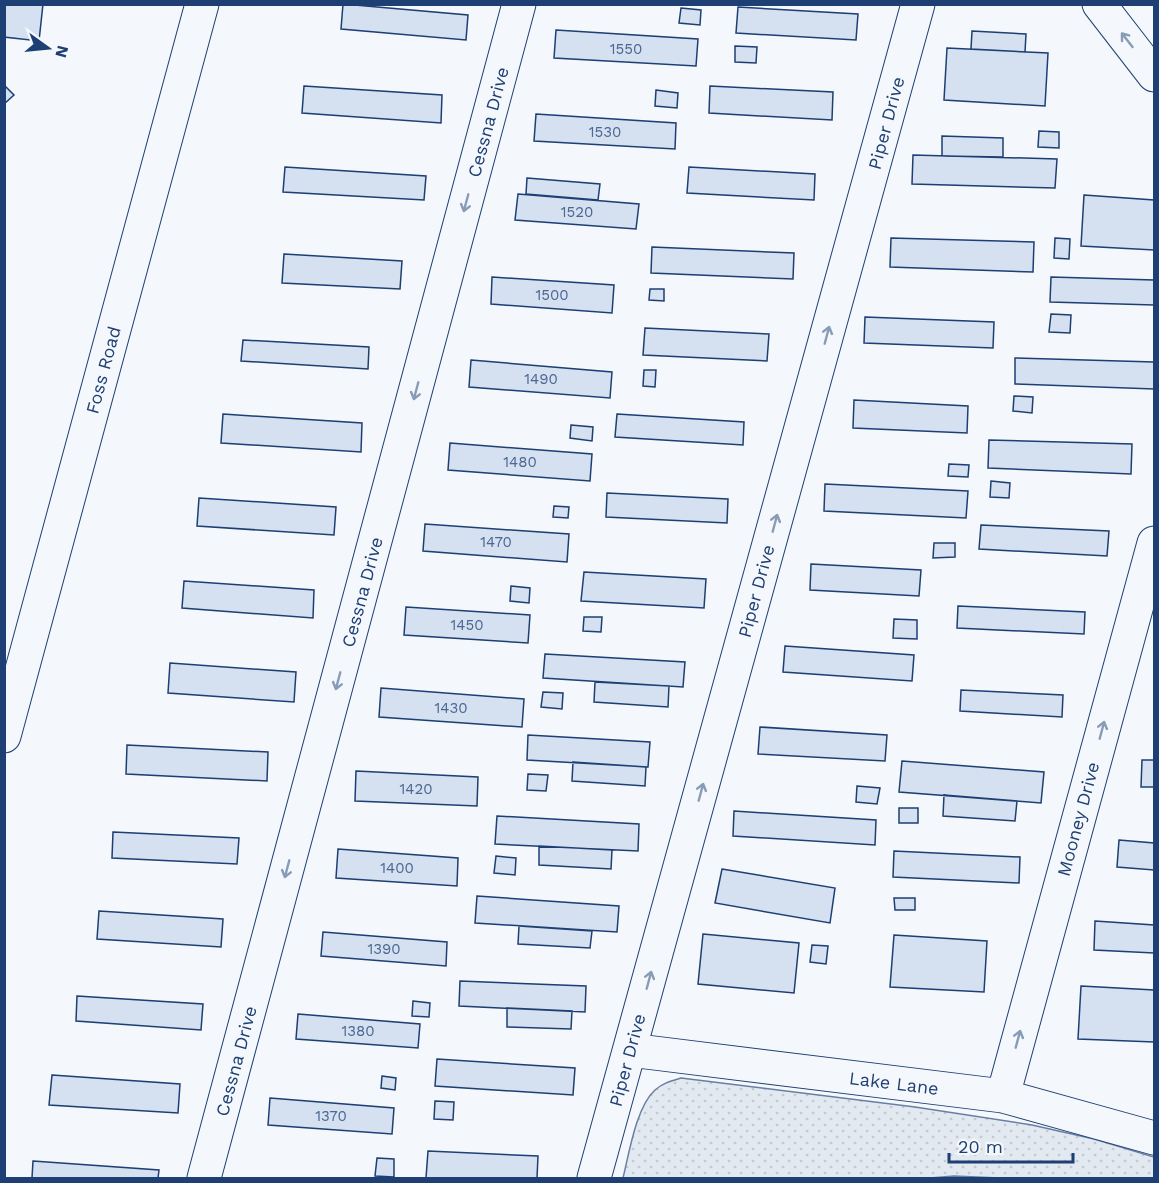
<svg xmlns="http://www.w3.org/2000/svg" width="1159" height="1183" viewBox="0 0 1159 1183" font-family="'Work Sans',sans-serif">
	<style>
		.grass { fill: url(#grass-dots); stroke: #687fa3; stroke-width: 1.5 }
		.building { fill: #d5e0f0; stroke: #1d3f73; stroke-width: 1.5 }
		.lines { fill: none; stroke-linecap: round; stroke-linejoin: round }
		.minor-casing { stroke: #1d3f73; stroke-width: 35 }
		.minor { stroke: #f4f7fb; stroke-width: 33 }
		.oneway { stroke: #889bb7 }
		.labels { text-anchor: middle; dominant-baseline: central; stroke-width: 4.5; stroke-linejoin: round; paint-order: stroke }
		.number-label { font-size: 15px; fill: #4b6792 }
		.street-label { font-size: 18px; fill: #1d3f73; stroke: #f4f7fb }
	</style>
	<defs>
		<pattern id="grass-dots" width="8" height="8" patternUnits="userSpaceOnUse" patternTransform="scale(1.5)"><rect width="8" height="8" fill="#e3e9f0"/><path d="M2 2h.1M6 6h.1" fill="none" stroke="#c2c9d1" stroke-width="1.8" stroke-linecap="round"/></pattern>
	</defs>
	<rect width="100%" height="100%" fill="#f4f7fb"/>
	<path class="grass" d="M681,1078l234,29 117,18 62,14 60,18v21h-154l-46,-2 -24,2h-307c6,-24 13,-71 32,-88 8,-7 16,-9 26,-12z"/>
	<path class="building" d="M4,4h39l-4,37 -35,-4z
		M343,4l125,11 -2,25 -125,-11z
		M738,7l120,7 -2,26 -120,-7z
		M681,8l20,2 -1,15 -21,-2z
		M556,30l142,9 -2,27 -142,-8z
		M972,31l54,3 -1,18 -54,-3z
		M735,46l22,1 -1,16 -21,-1z
		M947,48l101,5 -3,53 -101,-6z
		M4,85l10,10 -10,9z
		M304,86l138,9 -1,28 -139,-10z
		M710,86l123,6 -1,28 -123,-7z
		M656,90l22,3 -1,15 -22,-2z
		M536,114l140,9 -1,26 -141,-8z
		M1039,131l20,1v16l-21,-1z
		M942,136l61,2v19l-61,-1z
		M913,155l144,4 -2,29 -143,-4z
		M285,167l141,9 -2,24 -141,-8z
		M689,167l126,7 -1,26 -127,-7z
		M527,178l73,6 -2,16 -72,-6z
		M518,194l121,10 -3,25 -121,-9z
		M1084,195l70,5v50l-73,-4z
		M891,238l143,4 -1,30 -143,-5z
		M1055,238l15,1 -1,20 -15,-1z
		M652,247l142,6 -1,26 -142,-6z
		M284,254l118,7 -2,28 -118,-6z
		M492,277l122,8 -2,28 -121,-9z
		M1051,277l103,3v25l-104,-3z
		M650,289h14v12l-15,-1z
		M1051,314l20,1 -1,18 -21,-1z
		M865,317l129,5 -1,26 -129,-5z
		M645,328l124,6 -2,27 -124,-6z
		M243,340l126,7 -1,22 -127,-8z
		M1015,358l139,4v27l-139,-5z
		M471,360l141,12 -2,26 -141,-11z
		M644,370h12l-1,17 -12,-1z
		M1014,396l19,1 -1,16 -19,-2z
		M854,400l114,6 -1,27 -114,-5z
		M223,414l139,9 -1,29 -140,-9z
		M617,414l127,8 -1,23 -128,-8z
		M571,425l22,2 -1,14 -22,-3z
		M989,440l143,4 -1,30 -143,-6z
		M450,443l142,11 -2,27 -142,-11z
		M949,464l20,1 -1,12 -20,-1z
		M991,481l19,2 -1,15 -19,-1z
		M825,484l143,7 -2,27 -142,-7z
		M607,493l121,6 -1,24 -121,-6z
		M199,498l137,9 -2,28 -137,-9z
		M554,506l15,1 -1,11 -15,-1z
		M425,524l144,10 -2,28 -144,-11z
		M981,525l128,6 -2,25 -128,-7z
		M934,543h21v14l-22,1z
		M811,564l110,6 -2,26 -109,-6z
		M584,572l122,7 -2,29 -123,-7z
		M184,581l130,9 -1,28 -131,-10z
		M511,586l19,2 -1,15 -19,-2z
		M958,606l127,6 -1,22 -127,-6z
		M406,607l124,8 -2,28 -124,-8z
		M584,617h18l-1,15 -18,-1z
		M894,619l23,1v19l-24,-1z
		M785,646l129,9 -2,26 -129,-9z
		M545,654l140,8 -2,25 -140,-9z
		M170,663l126,9 -2,30 -126,-9z
		M595,682l74,4 -1,21 -74,-5z
		M381,688l143,11 -2,28 -143,-10z
		M961,690l102,5 -1,22 -102,-6z
		M543,692l20,1 -1,16 -21,-2z
		M760,727l127,8 -2,26 -127,-7z
		M528,735l122,7 -2,25 -121,-7z
		M127,745l141,7 -1,29 -141,-7z
		M1142,760h12v27h-13z
		M902,761l142,11 -3,31 -142,-11z
		M573,762l73,5 -1,19 -73,-5z
		M356,771l122,6 -1,29 -122,-5z
		M528,774l20,1 -2,16 -19,-1z
		M857,786l23,2 -3,16 -21,-2z
		M944,795l73,6 -2,20 -72,-5z
		M899,808h19v15h-19z
		M734,811l142,9 -1,25 -142,-9z
		M497,816l142,8 -1,27 -143,-7z
		M113,832l126,6 -2,26 -125,-6z
		M1119,840l35,3v27l-37,-3z
		M539,846l73,4 -1,19 -72,-4z
		M338,849l120,9 -1,28 -121,-8z
		M894,851l126,6 -1,26 -126,-6z
		M496,856l20,2 -1,17 -21,-2z
		M722,869l113,19 -5,35 -115,-20z
		M477,896l142,10 -2,26 -142,-9z
		M894,898h21v12h-20z
		M99,911l124,8 -2,28 -124,-8z
		M1095,921l59,4v28l-60,-3z
		M519,926l73,5 -2,17 -72,-4z
		M323,932l124,10 -1,24 -125,-10z
		M703,934l96,9 -5,50 -96,-9z
		M894,935l93,6 -3,51 -94,-5z
		M812,945l16,1 -2,18 -16,-2z
		M460,981l126,5 -1,26 -126,-6z
		M1081,986l73,4v52l-76,-3z
		M77,996l126,8 -2,26 -125,-9z
		M413,1001l17,2 -1,14 -17,-1z
		M507,1008l65,3 -1,18 -64,-2z
		M298,1014l122,10 -2,24 -122,-9z
		M437,1059l138,9 -2,27 -138,-9z
		M52,1075l128,9 -2,29 -129,-8z
		M382,1076l14,2 -1,12 -14,-2z
		M270,1098l124,10 -2,26 -124,-9z
		M435,1101l19,1 -1,18 -19,-1z
		M428,1151l110,5 -1,22h-111z
		M377,1158l17,1v18l-19,-1z
		M33,1161l126,9 -1,8h-126z"/>
	<g class="lines">
		<g class="minor-casing">
			<path id="minor" d="M1099,4l55,71
				M4,736l198,-732
				M630,1050l373,46 151,42
				M1003,1096l151,-553
				M204,1178l315,-1174
				M594,1178l324,-1174"/>
		</g>
		<use href="#minor" class="minor"/>
	</g>
	<defs><path id="oneway-shaft" d="M-6 0H5M1.5-3L5.5 0L1.5 3" fill="none" stroke-width="1.6" stroke-linecap="round" stroke-linejoin="round" transform="scale(1.5)"/></defs>
	<g class="oneway">
		<use href="#oneway-shaft" transform="translate(1127 40) rotate(-128)"/>
		<use href="#oneway-shaft" transform="translate(466 203) rotate(105)"/>
		<use href="#oneway-shaft" transform="translate(827 335) rotate(-75)"/>
		<use href="#oneway-shaft" transform="translate(416 391) rotate(105)"/>
		<use href="#oneway-shaft" transform="translate(775 523) rotate(-75)"/>
		<use href="#oneway-shaft" transform="translate(338 681) rotate(105)"/>
		<use href="#oneway-shaft" transform="translate(1102 730) rotate(-75)"/>
		<use href="#oneway-shaft" transform="translate(701 792) rotate(-75)"/>
		<use href="#oneway-shaft" transform="translate(287 869) rotate(105)"/>
		<use href="#oneway-shaft" transform="translate(649 980) rotate(-75)"/>
		<use href="#oneway-shaft" transform="translate(1018 1039) rotate(-75)"/>
	</g>
	<g class="labels">
		<g class="number-label">
			<text x="626" y="49">1550</text>
			<text x="605" y="132">1530</text>
			<text x="577" y="212">1520</text>
			<text x="552" y="295">1500</text>
			<text x="541" y="379">1490</text>
			<text x="520" y="462">1480</text>
			<text x="496" y="542">1470</text>
			<text x="467" y="625">1450</text>
			<text x="451" y="708">1430</text>
			<text x="416" y="789">1420</text>
			<text x="397" y="868">1400</text>
			<text x="384" y="949">1390</text>
			<text x="358" y="1031">1380</text>
			<text x="331" y="1116">1370</text>
		</g>
		<g class="street-label">
			<text transform="translate(488 122) rotate(-75)">Cessna Drive</text>
			<text transform="translate(886 123) rotate(-75)">Piper Drive</text>
			<text transform="translate(103 370) rotate(-75)">Foss Road</text>
			<text transform="translate(756 591) rotate(-75)">Piper Drive</text>
			<text transform="translate(362 592) rotate(-75)">Cessna Drive</text>
			<text transform="translate(1078 819) rotate(-75)">Mooney Drive</text>
			<text transform="translate(627 1060) rotate(-75)">Piper Drive</text>
			<text transform="translate(236 1061) rotate(-75)">Cessna Drive</text>
			<text transform="translate(894 1083) rotate(7)">Lake Lane</text>
		</g>
	</g>
	<rect width="1159" height="1183" fill="none" stroke="#1d3f73" stroke-width="12"/>
	<g transform="translate(48 48) rotate(105)" stroke="#f4f7fb" stroke-width="4.5" paint-order="stroke">
	<path d="M0-4.5L10 22L0 15L-10 22Z" fill="#1d3f73"/>
	<text y="-9" font-size="16" font-weight="bold" text-anchor="middle" fill="#1d3f73">N</text>
	</g>
	<path d="M949 1153v9h124v-9" fill="none" stroke="#1d3f73" stroke-width="3"/>
	<text x="958" y="1153" font-size="18" fill="#1d3f73" stroke="#f4f7fb" stroke-width="4.5" paint-order="stroke">20 m</text>
</svg>
